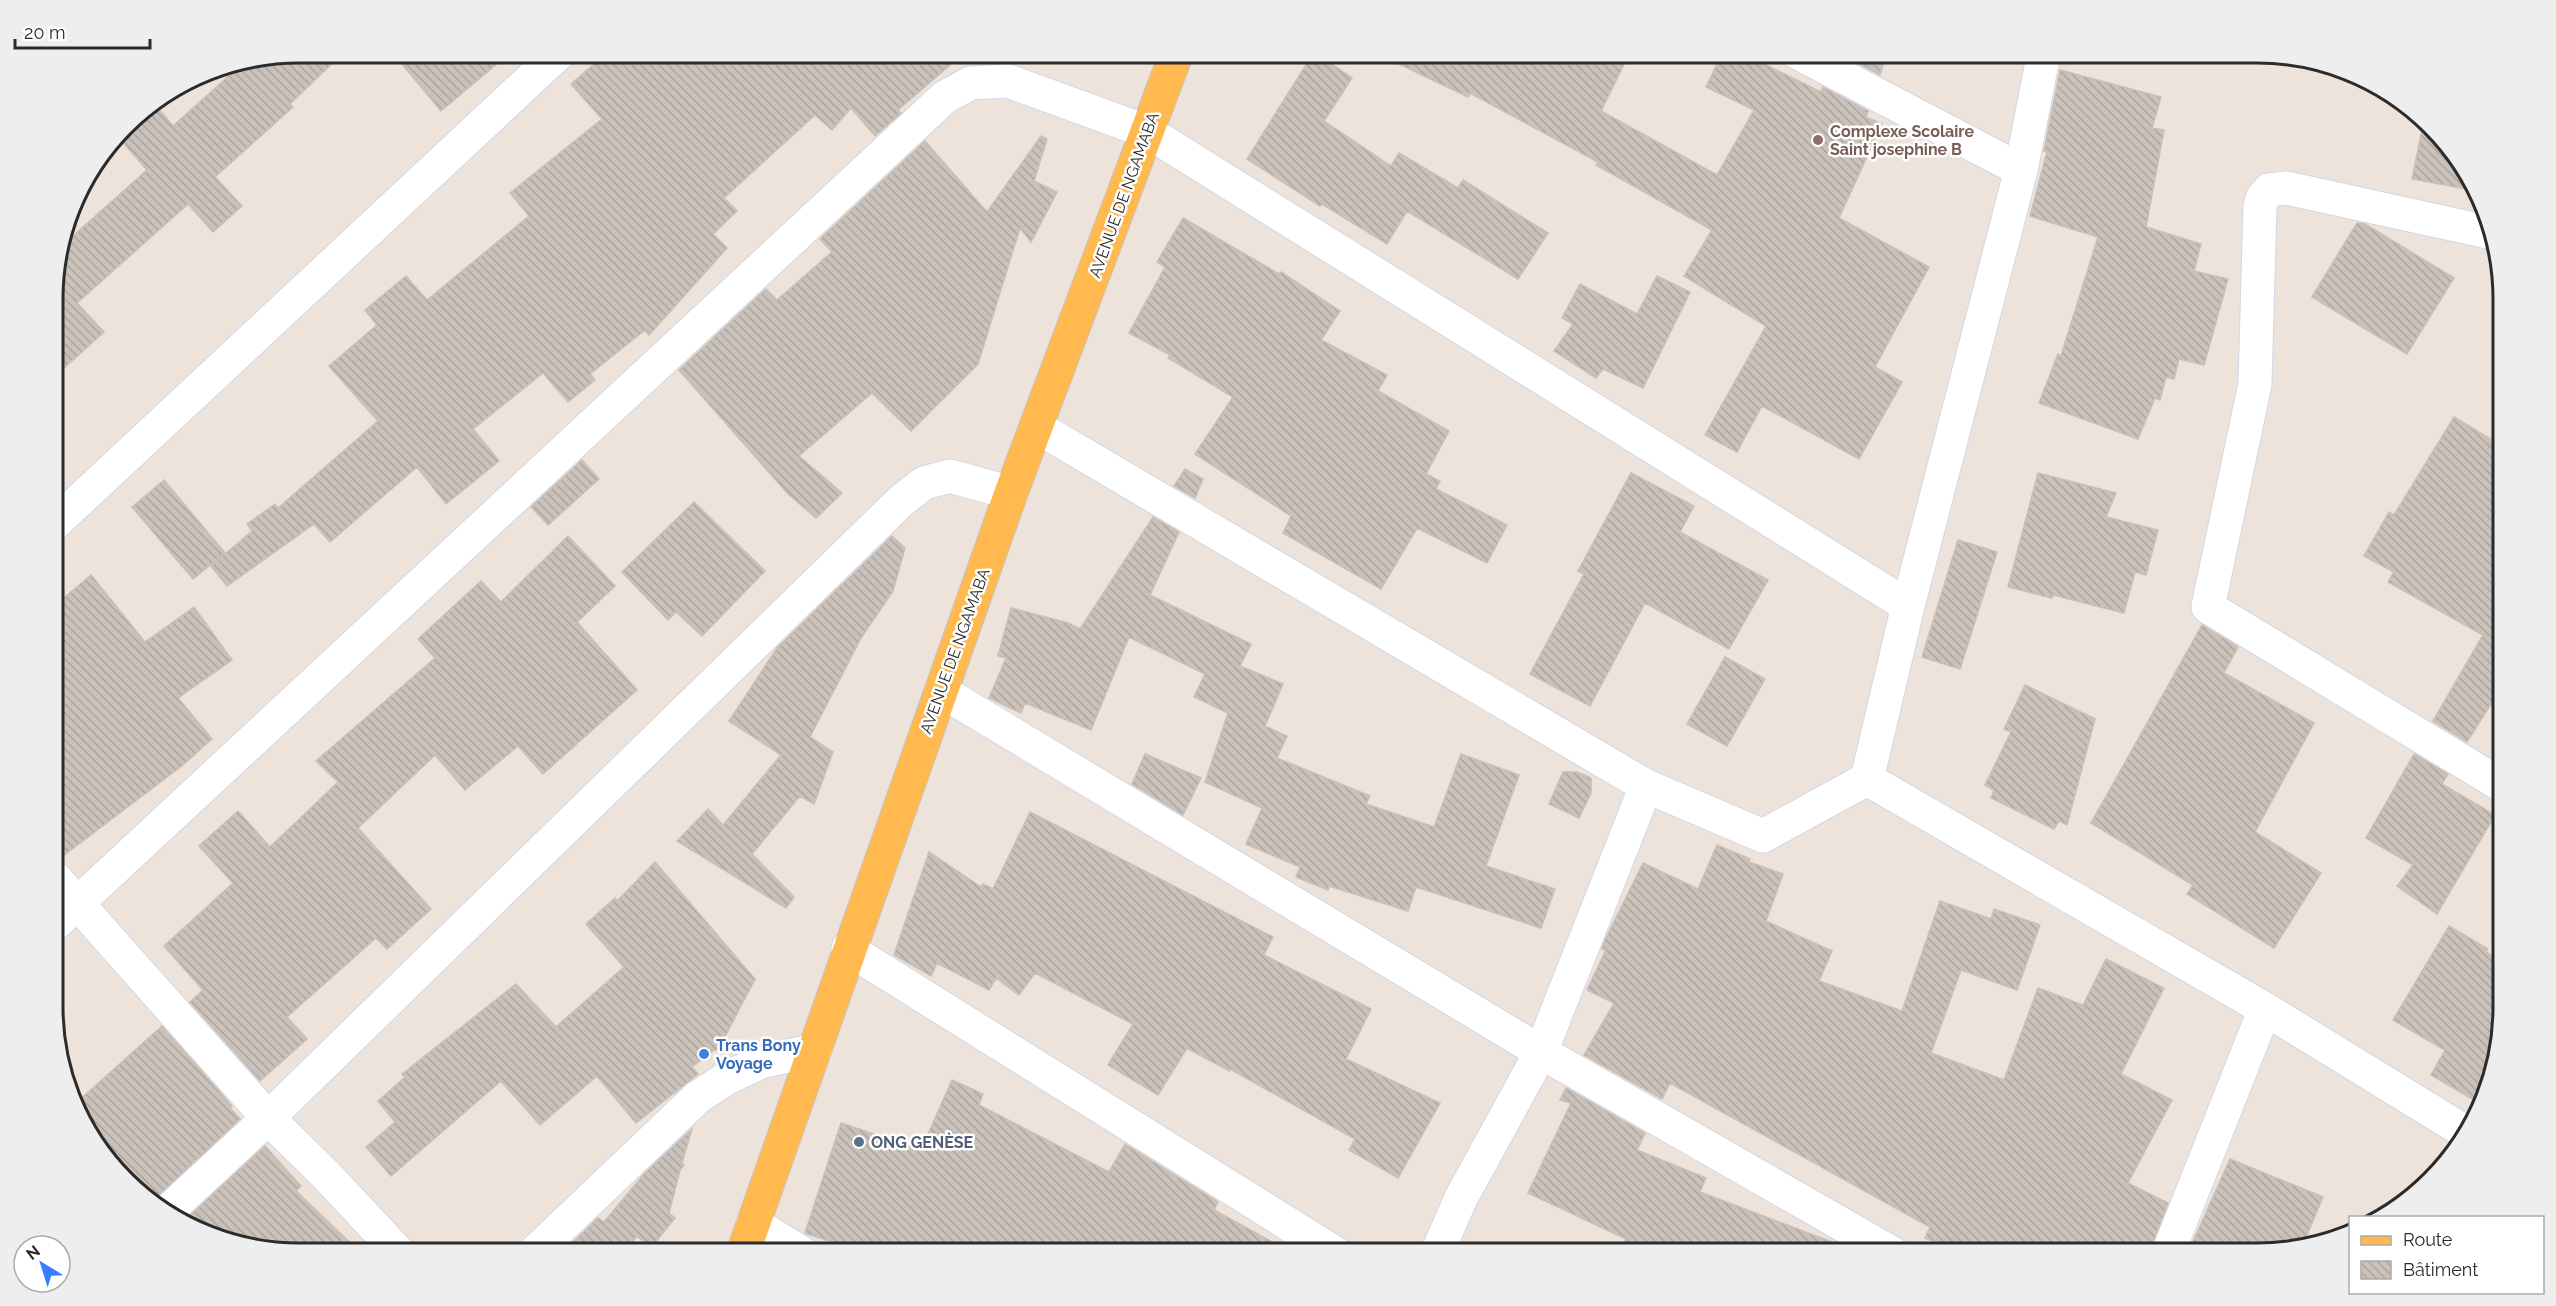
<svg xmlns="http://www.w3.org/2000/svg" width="2556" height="1306" viewBox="0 0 2556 1306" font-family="Raleway,sans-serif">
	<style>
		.building { fill: url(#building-back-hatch); stroke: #cabfb5; stroke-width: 1.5 }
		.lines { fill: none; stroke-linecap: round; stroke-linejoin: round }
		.minor-casing { stroke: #d0d8e5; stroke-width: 35 }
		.major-casing { stroke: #c4c4c4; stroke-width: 35 }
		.minor { stroke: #fff; stroke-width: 33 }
		.major { stroke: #ffb94f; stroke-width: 33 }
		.education-dot { fill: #8d6e63; stroke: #fff; stroke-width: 2 }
		.shop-dot { fill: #3f7fe0; stroke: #fff; stroke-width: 2 }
		.service-dot { fill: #5c6f8a; stroke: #fff; stroke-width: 2 }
		.labels { text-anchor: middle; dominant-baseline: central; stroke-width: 5; stroke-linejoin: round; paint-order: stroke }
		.education-label { font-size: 16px; font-weight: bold; fill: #785e54; stroke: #fff; text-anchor: start }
		.street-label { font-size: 16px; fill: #2b2b2b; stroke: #fff }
		.shop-label { font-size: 16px; font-weight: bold; fill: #366cbe; stroke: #fff; text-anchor: start }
		.service-label { font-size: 16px; font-weight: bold; fill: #4e5e75; stroke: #fff; text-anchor: start }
		.rim { fill: none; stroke: #2b2b2b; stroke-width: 3 }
	</style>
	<defs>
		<pattern id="building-back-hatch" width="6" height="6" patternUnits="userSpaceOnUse" patternTransform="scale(1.5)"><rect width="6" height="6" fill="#c9c1ba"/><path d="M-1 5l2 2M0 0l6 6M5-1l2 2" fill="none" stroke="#ada6a0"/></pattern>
	</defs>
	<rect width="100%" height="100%" fill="#eee3db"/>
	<path class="building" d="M299,52h45l-54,52 3,3 -78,70 27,29 -29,26 -25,-28 -111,99 27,29 -51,46v-95l10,-38 84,-75 -29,-33 18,-23 18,-11 19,23 69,-62z
		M392,52h119l-70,59z
		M608,52h357l-67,58 3,3 -26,23 -24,-28 -19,22 -17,-15 -91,83 13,13 -24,23 14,14 -78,87 -4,-5 -55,44 5,6 -27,22 -25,-29 -70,56 26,32 -53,43 -29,-37 -87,75 -16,-18 -87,62 -16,-20 41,-35 -5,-7 28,-20 3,4 100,-87 -49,-55 48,-41 -12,-15 41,-34 21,24 102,-84 -19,-23 92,-74 -31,-35z
		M1314,52l38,26 -28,43 67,45 8,-13 59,35 5,-8 85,53 -30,46 -111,-68 -20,33 -65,-40 -2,2 -73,-47z
		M1374,52h183l24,13 6,-13h43l-29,59 116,64 37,-65 -48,-23 17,-35h17l81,40 2,-5 45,24 -2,6 16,7 -43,94 90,49 -54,100 27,15 -43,77 -97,-53 -25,46 -32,-17 61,-109 -82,-50 28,-46 -116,-65 2,-3 -128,-69 -2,4z
		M1837,52h50l-7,23z
		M2060,70l101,27 -9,31 12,2 -18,97 55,17 -7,27 34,8 -24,86 -25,-6 -5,20 -8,-2 -6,23 -5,-2 -17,41 -99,-36 19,-49 3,2 37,-119 -68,-21 17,-64 -3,-1z
		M2423,125l30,24 24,42 -65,-12z
		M1041,136l6,3 -13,42 23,11 -26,50 -11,-14 -42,136 -67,67 -39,-38 -73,63 43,37 -26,25 -28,-24 -109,-124 87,-81 11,11 55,-48 -12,-13 105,-98 62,71z
		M1183,218l96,56 2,-2 59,39 -19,29 66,35 -9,16 71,40 -23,43 14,7 -4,8 71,36 -20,38 -70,-35 -36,61 -98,-56 8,-17 -96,-62 38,-57 -65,-39 2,-3 -41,-22 36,-66 -8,-5z
		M2357,223l8,1 89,54 -47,76 -95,-57z
		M1657,276l33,16 -47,96 -40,-19 -7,9 -42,-27 19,-27 -11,-6 18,-34 57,30z
		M2454,417l48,29 1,264 -12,-6 -24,38 -34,-21 50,-86 -95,-53 6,-10 -30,-16 25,-44 5,3z
		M582,460l17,19 -51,46 -17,-18z
		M1185,469l18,10 -8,19 -21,-12z
		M1631,473l63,33 -14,26 88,48 -39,69 -84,-46 -55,103 -60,-32 54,-100 -6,-3z
		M2038,473l78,20 -10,24 52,13 -12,45 -11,-3 -11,41 -71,-18 -1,3 -44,-11z
		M164,480l61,73 -32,26 -61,-72z
		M694,502l71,69 -63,65 -26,-24 -8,8 -46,-48z
		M1153,517l26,15 -29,63 101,49 -11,22 43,18 -18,42 22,10 -10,22 93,38 -4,8 68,23 27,-73 58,21 -33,91 69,23 -14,39 -125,-41 -8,24 -79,-25 -1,4 -32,-13 4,-10 -54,-23 16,-36 -57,-26 23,-69 -34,-16 11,-23 -76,-37 -38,93 -66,-27 -4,10 -32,-15 17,-40 -8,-2 13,-48 57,15 12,6z
		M568,536l47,50 -38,36 60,68 -94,84 -25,-28 -53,44 -30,-35 -77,73 73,81 -44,40 -11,-11 -89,79 20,22 -47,42 -70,-79 13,-12 -39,-44 69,-63 -34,-37 39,-35 32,36 68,-65 -22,-21 119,-103 -17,-19 63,-58 20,21z
		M892,536l13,12 -12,43 -32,47 -51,99 23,15 -19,52 -14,-8 -48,58 42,43 -8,11 -109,-67 31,-32 15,16 58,-70 -52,-34 48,-73z
		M1958,540l39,12 -37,117 -38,-12z
		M91,575l54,67 49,-35 38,53 -54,38 34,41 -29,26 -124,94h-5v-253z
		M2202,625l36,22 -14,26 90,50 -59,109 66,41 -47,75 -87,-54 6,-9 -102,-62z
		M1725,657l40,22 -38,67 -40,-22z
		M2025,685l70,34 -28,106 -8,-4 -5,8 -63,-31 3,-8 -9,-5 26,-53 -7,-3z
		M1145,754l56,24 -18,37 -51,-31z
		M2414,754l34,20 -6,10 53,31 -58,99 -40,-28 16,-21 -47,-27z
		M1563,772h14l14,6v15l-12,25 -30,-14z
		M1030,812l243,125 -9,18 107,54 -25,50 94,44 -42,75 -49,-28 6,-11 -125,-70 -1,2 -42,-23 -29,47 -50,-30 25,-41 -98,-51 -16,22 -23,-17 -7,12 -52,-27 -6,13 -37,-21 35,-103 52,35 2,-3 10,5z
		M1717,845l33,14 -1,3 34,12 -17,47 66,30 -13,30 83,30 38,-110 51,18 3,-10 46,16 -23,65 -56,-20 -30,83 73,27 34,-92 45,17 23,-46 58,29 -43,86 51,26 -44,83 40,20 -18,50h-186l-39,-15 5,-11 -260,-144 -8,16 -78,-44 30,-52 -27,-13 19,-40 -4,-1 3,-9 38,-77 55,26z
		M655,862l100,117 -37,71h-4l-22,17 6,7 -62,49 -39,-47 -57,49 -39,-44 -110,95 -25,-29 29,-25 -17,-21 27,-24 -3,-3 114,-90 40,43 68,-60 -38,-43 29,-26 2,3z
		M2449,926l39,23 -2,3 17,11 1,44 -23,97 -50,-29 14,-25 -52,-30z
		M162,1026l70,80 -2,2 10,11 -85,80 -36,-29 -23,-25 -22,-40z
		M952,1080l31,14 -4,11 130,67 16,-28 93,58 -4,8 78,43h-427l-60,-20 36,-110 80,27z
		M1566,1088l79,45 -8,17 69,28 -6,14 145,55 6,6h-231l6,-14 -98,-46 43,-90 -11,-3z
		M692,1129l-10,34 2,2 -4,5 -11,43 6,5 -24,30 -14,-12 -4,5 18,12h-89l36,-35 6,4 40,-48z
		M265,1146l36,40 -5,5 65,62 -62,1 -109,-26 -7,-6z
		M2230,1159l93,38 -21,50 -29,6h-85z"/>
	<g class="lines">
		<g class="minor-casing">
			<path id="minor" d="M1796,52l225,118
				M2492,233l-205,-45 -18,2 -6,7 -3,9 -5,178 -47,223 295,179
				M1037,427l609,359 117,50 104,-57 398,230 202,124
				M54,524l506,-472
				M941,691l600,361 351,201
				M1867,779l41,-173 113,-436 23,-118
				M54,877l214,241 59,58 72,77
				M54,925l891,-828 26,-14 37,-2 140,51 760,474
				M848,949l487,304
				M169,1210l99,-92 633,-617 23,-18 26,-7 61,17
				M753,1223l49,30
				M534,1253l164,-156 29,-19 34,-16 54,-12
				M1437,1253l24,-55 80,-146 105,-266
				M2168,1253l97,-244"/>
		</g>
		<g class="major-casing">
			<path id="major" d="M743,1253l268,-760 166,-441"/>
		</g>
		<use href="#minor" class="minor"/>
		<use href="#major" class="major"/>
	</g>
	<circle class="education-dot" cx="1818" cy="140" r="6"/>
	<circle class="shop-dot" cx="704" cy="1054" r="6"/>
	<circle class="service-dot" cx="859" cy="1142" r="6"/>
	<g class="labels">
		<g class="education-label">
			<text x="1830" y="131">Complexe Scolaire<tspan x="1830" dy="18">Saint josephine B</tspan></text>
		</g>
		<g class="street-label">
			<text transform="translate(1124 195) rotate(-70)">AVENUE DE NGAMABA</text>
			<text transform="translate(955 651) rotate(-70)">AVENUE DE NGAMABA</text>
		</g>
		<g class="shop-label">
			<text x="716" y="1045">Trans Bony<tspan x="716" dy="18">Voyage</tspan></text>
		</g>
		<g class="service-label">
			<text x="871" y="1142">ONG GENÈSE</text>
		</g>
	</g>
	<path d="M0 0H2556V1306H0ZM299 63H2257A236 236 0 0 1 2493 299V1007A236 236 0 0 1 2257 1243H299A236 236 0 0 1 63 1007V299A236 236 0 0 1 299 63Z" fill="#eee" fill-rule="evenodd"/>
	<path class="rim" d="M299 63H2257A236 236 0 0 1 2493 299V1007A236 236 0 0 1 2257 1243H299A236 236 0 0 1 63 1007V299A236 236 0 0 1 299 63Z"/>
	<rect x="2349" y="1216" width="195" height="78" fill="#ffffff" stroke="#aaaaaa" stroke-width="1.5"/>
	<rect x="2361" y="1236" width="30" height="9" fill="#ffb94f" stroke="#aaaaaa" stroke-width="1.5"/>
	<text x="2403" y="1246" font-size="18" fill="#2b2b2b">Route</text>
	<rect x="2361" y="1261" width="30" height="18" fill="url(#building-back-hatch)" stroke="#aaaaaa" stroke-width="1.5"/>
	<text x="2403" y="1276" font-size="18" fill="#2b2b2b">Bâtiment</text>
	<g transform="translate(42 1264) rotate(322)"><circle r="28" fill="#ffffff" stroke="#aaaaaa" stroke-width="1.5"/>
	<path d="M0-4.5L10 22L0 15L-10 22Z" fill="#377dff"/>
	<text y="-9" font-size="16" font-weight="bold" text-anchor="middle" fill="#2b2b2b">N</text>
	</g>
	<path d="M15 39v9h135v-9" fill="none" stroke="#2b2b2b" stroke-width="3"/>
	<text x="24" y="39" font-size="18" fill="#2b2b2b" stroke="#ffffff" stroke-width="4.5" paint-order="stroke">20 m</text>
</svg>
